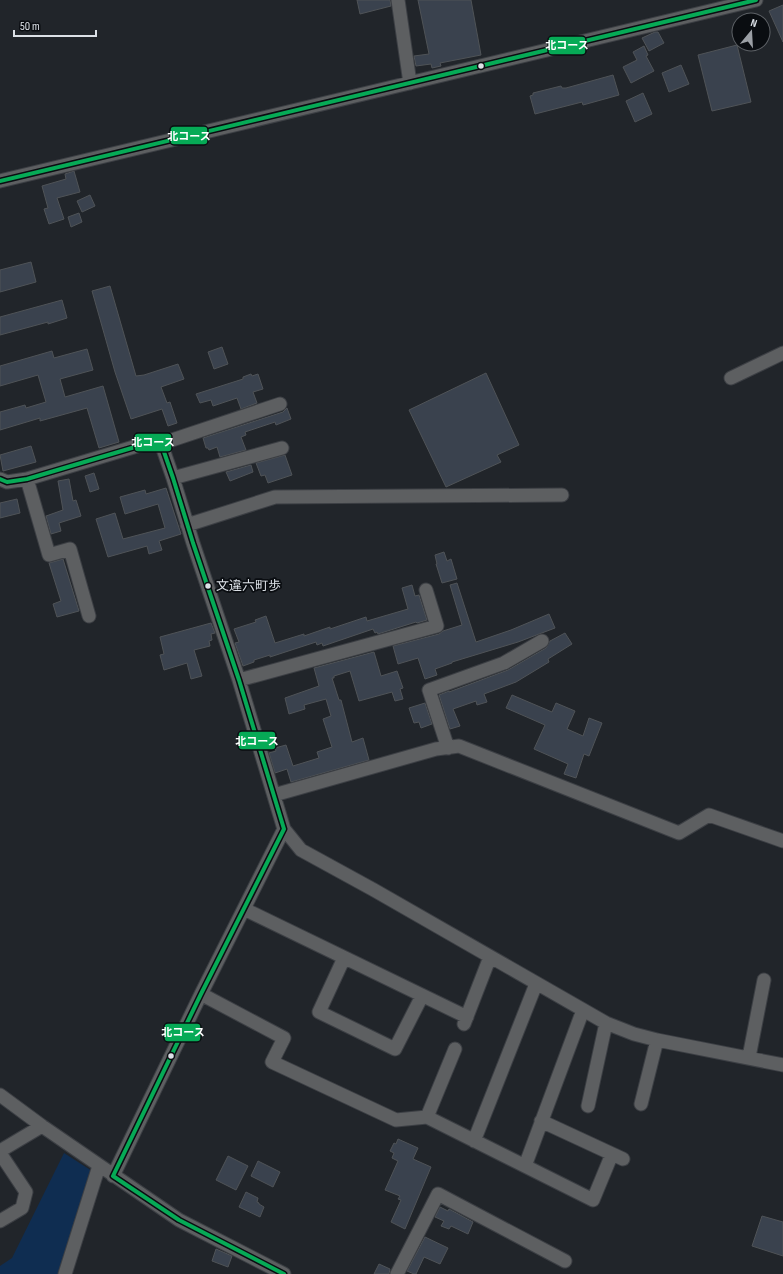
<svg xmlns="http://www.w3.org/2000/svg" width="783" height="1274" viewBox="0 0 783 1274" font-family="'Sofia Sans Condensed','Noto Sans JP',sans-serif">
	<style>
		.green { fill: #0f2d51 }
		.building { fill: #3a424e; stroke: #4f5357 }
		.lines { fill: none; stroke-linecap: round; stroke-linejoin: round }
		.minor-casing { stroke: #3c3f44; stroke-width: 15 }
		.minor { stroke: #5d5f61; stroke-width: 13 }
		.bus-1-casing { stroke: #0a0d11; stroke-width: 7 }
		.bus-1 { stroke: #06aa56; stroke-width: 4 }
		.bus-dot { fill: #dce1e7; stroke: #0a0d11; stroke-width: 1.5 }
		.labels { text-anchor: middle; dominant-baseline: central; stroke-width: 3.5; stroke-linejoin: round; paint-order: stroke }
		.bus-label { font-size: 13px; fill: #dce1e7; stroke: #0a0d11; text-anchor: start }
		.line-badge { stroke: #0a0d11; stroke-width: 1.5 }
		.badge-label { font-size: 11px; text-anchor: middle; font-weight: bold; fill: #fff }
	</style>
	<rect width="100%" height="100%" fill="#21252a"/>
	<path class="green" d="M64,1153l28,18 -32,103h-60v-8l12,-8z"/>
	<path class="building" d="M357,0h33l1,6 -31,8z
		M418,0h53l10,55 -41,8 1,3 -9,2 -1,-4 -15,2 -2,-10 15,-2z
		M783,5v37l-14,-31z
		M655,32h3l6,11 -15,8 -7,-13z
		M737,45l14,57 -39,9 -14,-56z
		M644,46l4,9 -2,1 8,15 -23,12 -8,-16 14,-7 -4,-8z
		M681,65l8,19 -20,8 -7,-19z
		M613,75l6,20 -36,10 -1,-3 -47,12 -5,-18 3,-1v-2l28,-7 1,2h4z
		M643,93l9,21 -17,8 -9,-21z
		M74,171l6,21 -23,6 7,21 -15,5 -5,-15 4,-1 -6,-22 24,-7 -1,-5z
		M90,195l5,11 -13,6 -5,-11z
		M79,213l3,9 -11,5 -3,-10z
		M31,262l5,20 -36,10v-22z
		M110,286l26,90 8,-1 34,-11 6,15 -23,8 6,16 3,-1 7,21 -9,3 -6,-17 -31,10 -16,-47 -23,-81z
		M62,300l5,18 -19,6v-2l-48,13v-18z
		M222,347l6,17 -14,5 -6,-17z
		M87,349l6,21 -33,9 5,18 38,-11 16,56 -20,6 -12,-40 -47,13v-3l-40,12v-18l25,-7 1,3 20,-6 -8,-27 -38,11v-20l52,-15 2,7z
		M486,373l33,72 -22,10 4,7 -55,25 -37,-77z
		M251,374l1,2 6,-2 5,15 -10,3 4,11 -16,6 -4,-11 -24,8 -2,-6 -11,3 -4,-9 47,-15v-2z
		M287,408l4,11 -15,6 -1,-3 -30,10 1,3 -5,2 5,13 -26,7 -3,-10 -8,3 -1,-2h-2l-3,-10 80,-26z
		M31,446l5,16 -33,9 -3,-16z
		M285,455l7,20 -24,8 -3,-8 -4,1 -5,-13z
		M251,465l2,7 -23,9 -4,-9z
		M94,473l5,16 -9,3 -5,-16z
		M69,479l4,22 3,-1 5,16 -22,7 2,8 -10,3 -5,-18 17,-6 -5,-29z
		M166,488l15,46 -22,7 3,9 -13,4 -2,-8 -39,11 -12,-38 19,-6 8,26 42,-11 -7,-24 -33,10 -5,-17 25,-7 1,4z
		M17,499l3,14 -20,5v-15z
		M444,552l3,9 4,-2 6,20 -15,4 -6,-19h1l-2,-9z
		M63,559l16,52 -22,6 -4,-13 8,-3 -12,-38z
		M457,583l19,59 35,-12 38,-16 6,14 -37,14 -66,20v1l-17,6 2,6 -12,4 -7,-21 -20,6 -5,-18 46,-12 4,-3 19,-6 -12,-40z
		M412,585l3,11 4,-1 8,25 -10,3 -1,-1 -38,12 -1,-2 -2,1 -2,-4 -50,17 -1,-3 -5,2 -1,-3 -46,15v-2l-16,5v2l-11,4 -8,-23 4,-1 -5,-13 22,-7 -1,-2 11,-4 9,27 29,-9v2l26,-9v2l36,-12 1,4 41,-12 -6,-21z
		M211,623l4,10 -4,1 1,6 -3,1 1,5 -16,4 8,26 -11,3 -4,-16 -23,7 -4,-15 4,-1 -4,-17z
		M565,633l7,11 -24,15 1,3 -33,20 -32,12 3,8 -10,3 -1,-4 -23,8 7,17 -10,3 -11,-34 10,-4v1l59,-22 38,-22 4,-7z
		M374,652l7,24 16,-5 6,17 -3,1 3,10 -8,2 -3,-9 -33,9 -9,-30 -16,5v2h-2l7,22h2l11,42 11,-4 6,22 -78,22 -4,-13 -12,4 -6,-20 7,-2 -1,-3 11,-3 7,21 26,-8 -2,-6 15,-5 -9,-28 8,-3 -5,-17 -22,6 1,4 -16,5 -4,-16 34,-12 -5,-18z
		M512,695l40,17 4,-9 19,8 -8,18 16,7 6,-18 13,5 -13,33 -5,-2 -8,24 -12,-4 4,-10 -34,-15 11,-24 -39,-17z
		M425,703l7,21 -11,4 -2,-6 -5,1 -5,-15z
		M398,1139l20,9 -5,11 18,8 -26,62 -14,-7 10,-22 -3,-1 2,-3 -15,-6 13,-29 -6,-3 2,-5 -4,-2 4,-8 2,1z
		M228,1156l20,10 -12,24 -20,-10z
		M258,1161l22,11 -7,15 -22,-11z
		M246,1192l12,6 -1,4 2,1v1l5,3 -4,10 -21,-10z
		M440,1207l8,4 1,-2 24,13 -5,12 -17,-8 -2,3 -8,-3 3,-5 -9,-4z
		M762,1216l21,6v34l-31,-10z
		M425,1237l23,11 -8,16 -16,-7 -8,17h-2l-7,-3z
		M216,1249l16,7 -4,11 -16,-6z
		M379,1264l11,5 -1,5h-15z"/>
	<g class="lines">
		<g class="minor-casing">
			<path id="minor" d="M398,0l12,83
				M0,181l756,-181
				M731,378l52,-25
				M173,478l109,-30
				M0,479l7,3 20,-3 110,-33 15,-4 8,2 120,-40
				M27,479l22,76 21,-6 19,67
				M187,525l88,-28 287,-2
				M239,680l198,-54 -11,-36
				M448,748l-19,-58 75,-27 38,-22
				M274,795l162,-46 23,-3 220,87 30,-18 74,26
				M284,829l17,21 73,40 232,133 28,11 23,6 126,25
				M244,909l223,108
				M344,958l-25,54 76,37 27,-53
				M201,994l83,44 -12,24 124,58 31,-3 166,83 19,-46
				M464,1024l26,-67
				M749,1057l15,-77
				M0,1095l42,31 137,94 105,54
				M641,1104l16,-64
				M588,1106l18,-83
				M427,1117l28,-68
				M541,1121l82,38
				M474,1141l62,-157
				M0,1151l42,-25
				M0,1153l26,39 -4,16 -22,13
				M525,1166l58,-156
				M113,1176l88,-182 83,-165 -45,-149 -46,-137 -20,-65 -10,-29 -3,-5
				M65,1274l34,-108
				M397,1274l41,-80 127,67"/>
		</g>
		<use href="#minor" class="minor"/>
		<g class="bus-1-casing">
			<path id="bus-1" d="M0,181l756,-181
				M0,479l7,3 20,-3 125,-37 8,2 3,5 10,29 20,65 46,137 45,149 -83,165 -88,182
				M113,1176l66,44 105,54"/>
		</g>
		<use href="#bus-1" class="bus-1"/>
	</g>
	<g class="bus-dot">
		<circle cx="481" cy="66" r="3.5"/>
		<circle cx="208" cy="586" r="3.5"/>
		<circle cx="171" cy="1056" r="3.5"/>
	</g>
	<g class="labels">
		<g class="bus-label">
			<text x="216" y="586">文違六町歩</text>
		</g>
	</g>
	<g class="line-badge">
		<rect x="548" y="36" width="38" height="19" rx="4" fill="#06aa56"/>
		<rect x="170" y="126" width="38" height="19" rx="4" fill="#06aa56"/>
		<rect x="134" y="433" width="38" height="19" rx="4" fill="#06aa56"/>
		<rect x="238" y="731" width="38" height="19" rx="4" fill="#06aa56"/>
		<rect x="164" y="1023" width="37" height="19" rx="4" fill="#06aa56"/>
	</g>
	<g class="badge-label">
		<text x="567" y="49">北コース</text>
		<text x="189" y="140">北コース</text>
		<text x="153" y="446">北コース</text>
		<text x="257" y="745">北コース</text>
		<text x="183" y="1036">北コース</text>
	</g>
	<g transform="translate(751 32) rotate(18)"><circle r="19" fill="#0a0d11" stroke="#5e6267"/>
	<path d="M0-3L7 15L0 10L-7 15Z" fill="#9b9fa5"/>
	<text y="-6" font-size="11" font-weight="bold" text-anchor="middle" fill="#dce1e7">N</text>
	</g>
	<path d="M14 30v6h82v-6" fill="none" stroke="#dce1e7" stroke-width="2"/>
	<text x="20" y="30" font-size="12" fill="#dce1e7" stroke="#0a0d11" stroke-width="3" paint-order="stroke">50 m</text>
</svg>
